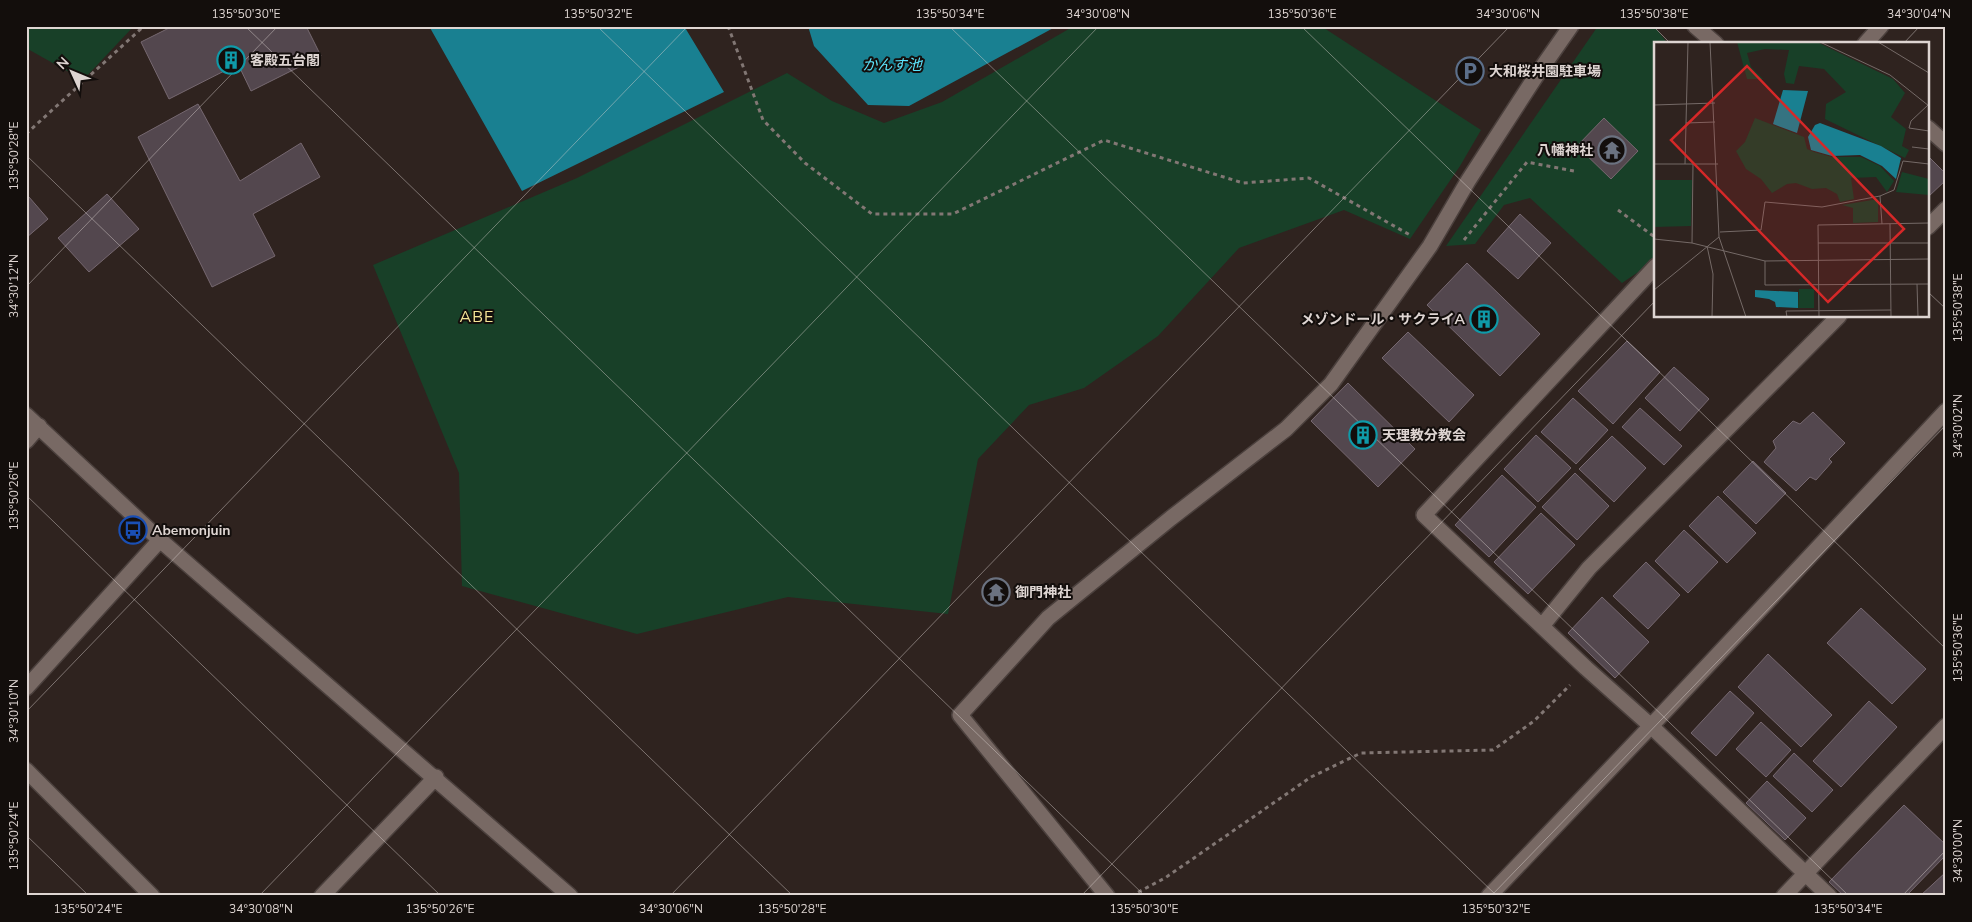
<svg xmlns="http://www.w3.org/2000/svg" width="1972" height="922" viewBox="0 0 1972 922" font-family="'Nunito Sans','Noto Sans JP',sans-serif">
	<style>
		.green { fill: #184028 }
		.water { fill: #198091 }
		.building { fill: #53474e; stroke: #766870 }
		.lines { fill: none; stroke-linecap: round; stroke-linejoin: round }
		.minor-casing { stroke: #4b403d; stroke-width: 18 }
		.path { stroke: #827774; stroke-width: 3; stroke-dasharray: 4 4; stroke-linecap: butt }
		.minor { stroke: #786964; stroke-width: 15 }
		.ticks { fill: none; stroke: #ded5d2; stroke-width: 1; stroke-opacity: 0.45 }
		.labels { text-anchor: middle; dominant-baseline: central; stroke-width: 4; stroke-linejoin: round; paint-order: stroke }
		.poi-label { font-size: 14px; font-weight: bold; fill: #ded5d2; stroke: #130e0c; text-anchor: start }
		.water-label { font-size: 15px; font-style: italic; fill: #5ce3fb; stroke: #130e0c }
		.quarter-label { font-size: 16px; letter-spacing: 1px; fill: #f6e596; stroke: #130e0c }
		.inset-road { fill: none; stroke: #756a67; stroke-width: 1 }
		.view { fill: #d62828; fill-opacity: 0.15; stroke: #d62828; stroke-width: 2.5 }
		.inset-edge { fill: none; stroke: #ded5d2; stroke-width: 2.5 }
		.neatline { fill: none; stroke: #ded5d2; stroke-width: 2 }
		.ticks-label { font-size: 12px; text-anchor: middle; fill: #ded5d2 }
	</style>
	<rect width="100%" height="100%" fill="#2f231f"/>
	<path class="green" d="M26,26h108l-51,54 -57,-32z
		M1074,26h251l-1,2 157,102 -21,36 -50,73 -66,-29 -105,38 -81,88 -74,52 -55,17 -51,54 -30,155 -160,-17 -151,37 -175,-48 -3,-113 -86,-208 204,-87 210,-105 45,28 52,22 58,-21z
		M1598,26h56l14,18h-12v216l-34,23 -92,-85 -26,7 -29,39 -29,2z"/>
	<path class="water" d="M429,26h255l40,66 -202,99z
		M808,26h249l-148,80 -41,-1 -54,-59z"/>
	<path class="building" d="M173,26h133l15,30 -70,35 -13,-27 -69,35 -28,-57z
		M198,104l42,77 61,-38 19,34 -67,37 22,42 -63,31 -74,-150z
		M1604,118l34,33 -27,28 -34,-33z
		M1928,156l18,18v6l-18,17z
		M107,194l32,35 -50,43 -31,-34z
		M29,197l19,22 -22,19v-39z
		M1520,214l31,29 -33,36 -31,-28z
		M1467,263l73,71 -40,42 -73,-71z
		M1408,332l66,63 -25,27 -67,-64z
		M1627,341l33,31 -47,52 -35,-33z
		M1674,367l35,32 -29,32 -35,-33z
		M1348,383l67,66 -37,38 -67,-66z
		M1573,398l35,32 -32,34 -35,-32z
		M1640,408l42,38 -18,19 -42,-38z
		M1813,412l32,31 -16,16 3,3 -16,18 -6,-3 -14,14 -32,-29 12,-14 -3,-7 20,-20 7,3z
		M1536,435l35,33 -33,34 -34,-33z
		M1612,436l34,32 -32,34 -35,-33z
		M1753,461l33,32 -30,31 -33,-32z
		M1575,473l34,33 -32,34 -35,-33z
		M1502,475l34,32 -47,50 -34,-32z
		M1718,496l38,37 -29,30 -38,-37z
		M1541,513l34,32 -47,49 -34,-32z
		M1684,530l34,32 -30,31 -33,-32z
		M1646,562l34,33 -32,34 -35,-33z
		M1602,597l47,45 -34,36 -47,-45z
		M1861,608l65,61 -34,35 -65,-61z
		M1768,654l64,61 -31,32 -63,-60z
		M1730,691l24,22 -38,43 -25,-23z
		M1869,701l28,26 -56,60 -28,-26z
		M1761,722l30,28 -25,27 -30,-28z
		M1794,753l39,37 -21,22 -39,-36z
		M1767,781l39,37 -21,22 -39,-37z
		M1904,805l42,40v10l-40,41h-62l-15,-14z
		M1946,872v24h-26z"/>
	<g class="lines">
		<g class="minor-casing">
			<path id="minor" d="M1695,26l21,18
				M1865,44l16,-18
				M1928,128l18,16
				M1928,227l18,-18
				M1656,266l-232,249 162,153 65,58 178,170
				M26,415l134,125 410,356
				M26,441l13,-15
				M1542,626l47,-58 250,-252
				M26,688l134,-148
				M26,770l126,126
				M322,896l114,-119
				M1107,896l-147,-181 88,-97 123,-100 115,-89 45,-45 99,-138 38,-65 68,-105 35,-50
				M1489,896l162,-170 295,-315
				M1784,896l162,-170"/>
		</g>
		<path class="path" d="M728,26l35,94 42,43 67,51h81l151,-74 139,43 66,-5 101,57
			M26,134l118,-108
			M1618,210l38,28
			M1464,240l63,-78 47,9
			M1131,896l34,-18 146,-101 50,-24 132,-3 41,-29 36,-36"/>
		<use href="#minor" class="minor"/>
	</g>
	<path class="ticks" d="M245,26l900,870M597,26l900,870M949,26l900,870M1301,26l645,623M1653,26l18,18M1903,44l17,-18M26,155l767,741M26,287l252,-261M1928,292l18,17M26,495l415,401M26,712l662,-686M26,835l63,61M259,896l840,-870M670,896l840,-870M1081,896l575,-596M1491,896l455,-471M1902,896l44,-46"/>
	<defs>
		<g id="building-ring" transform="scale(1.4375)"><circle r="9.5" fill="#130e0c" stroke="#0f9aa8" stroke-width="1.5"/><path d="M-4-6H4V6H1V3H-1V6H-4ZM-2.5-4.3h1.7v1.8h-1.7ZM.8-4.3h1.7v1.8H.8ZM-2.5-1h1.7V.8h-1.7ZM.8-1h1.7V.8H.8Z" fill="#0f9aa8"/></g>
		<g id="parking-ring" transform="scale(1.4375)"><circle r="9.5" fill="#130e0c" stroke="#5c6f8a" stroke-width="1.5"/><path d="M-3.5-5.5H1a3.5 3.5 0 0 1 0 7H-1V5.5H-3.5ZM-1-3.4V-.6H.8a1.4 1.4 0 0 0 0-2.8Z" fill="#5c6f8a"/></g>
		<g id="temple-ring" transform="scale(1.4375)"><circle r="9.5" fill="#130e0c" stroke="#6b7280" stroke-width="1.5"/><path d="M0-6L5-2H3V0L6.5 2.5H4V6H1.5V3h-3V6H-4V2.5H-6.5L-3 0V-2H-5Z" fill="#6b7280"/></g>
		<g id="bus-ring" transform="scale(1.4375)"><circle r="9.5" fill="#130e0c" stroke="#1a4fb4" stroke-width="1.5"/><path d="M-5-6H5V4H4V6H2V4H-2V6H-4V4H-5ZM-3.5-4V0h7V-4ZM-3.5 1.2v1.5H-2V1.2ZM2 1.2v1.5H3.5V1.2Z" fill="#1a4fb4"/></g>
	</defs>
	<g fill-rule="evenodd">
		<use href="#building-ring" x="231" y="60"/>
		<use href="#parking-ring" x="1470" y="71"/>
		<use href="#temple-ring" x="1612" y="150"/>
		<use href="#building-ring" x="1484" y="319"/>
		<use href="#building-ring" x="1363" y="435"/>
		<use href="#bus-ring" x="133" y="530"/>
		<use href="#temple-ring" x="996" y="592"/>
	</g>
	<g class="labels">
		<g class="poi-label">
			<text x="250" y="60">客殿五台閣</text>
			<text x="1489" y="71">大和桜井園駐車場</text>
			<text x="1593" y="150" text-anchor="end">八幡神社</text>
			<text x="1465" y="319" text-anchor="end">メゾンドール・サクライA</text>
			<text x="1382" y="435">天理教分教会</text>
			<text x="152" y="530">Abemonjuin</text>
			<text x="1015" y="592">御門神社</text>
		</g>
		<g class="water-label">
			<text x="892" y="65">かんす池</text>
		</g>
		<g class="quarter-label">
			<text x="477" y="317">ABE</text>
		</g>
	</g>
	<g transform="translate(1654 42)">
		<rect width="275" height="275" fill="#2f231f"/>
		<path d="M83,0h80l76,37 12,14 -14,24 15,12 -4,17 7,4 -4,8 -80,-39 1,-15 20,-12 -22,-23 -25,-3 -5,18 -8,-1 -2,-9 5,-24 -24,-1 -18,4 4,14 12,12h-16zM101,76l49,19 3,12 7,3 18,5h29l19,9 14,15 -7,11 -11,-15 -25,1 3,21 -14,3 -3,-8 -11,-6 -14,1 -16,-6 -9,1 -15,9 -11,-14 -15,-10 -10,-18 9,-9zM248,130l27,7v16l-33,-3zM0,138h38l-1,46 -37,1zM224,157v23l-25,1v-15l-11,-3zM145,247h15v19h-16z" fill="#184028"/>
		<path d="M129,48l25,1 -11,42 -24,-9zM166,81l61,23 20,12 -5,21 -14,-13 -22,-11 -28,1 -21,-6 -3,-13 7,-12zM101,248l43,2v16l-22,-1 -1,-5 -6,-3 -14,-2z" fill="#198091"/>
		<path class="inset-road" d="M56,0l9,195 27,80M166,0l70,33 39,31M224,0l51,31M0,63l61,-2M274,63l-17,16 -2,7 20,3M32,81l29,-1M258,105l17,2M0,122h64M31,122l3,-122M228,182l-2,-28 14,-6 9,-29 26,3M236,182l1,93M66,190l41,-2 4,-28 57,5 58,-11M0,197l38,4 73,18 164,-2M38,201l1,-79M164,201h111M53,204l6,28 -1,43M111,219v24l164,-1M263,242l1,33M0,248l65,-53M133,275l-1,-6 105,-1M165,275l-1,-92 111,-2"/>
		<path class="view" d="M93,24l157,163 -76,73 -157,-162z"/>
		<rect width="275" height="275" class="inset-edge"/>
	</g>
	<rect width="1972" height="922" fill="none" stroke="#130e0c" stroke-width="55"/>
	<g transform="translate(72 72) rotate(314)" stroke="#130e0c" stroke-width="4" paint-order="stroke">
	<path d="M0-4L9 19L0 12L-9 19Z" fill="#ded5d2"/>
	<text y="-8" font-size="14" font-weight="bold" text-anchor="middle" fill="#ded5d2">N</text>
	</g>
	<rect x="28" y="28" width="1916" height="866" class="neatline"/>
	<g class="ticks-label">
		<text x="246" y="18">135°50'30"E</text>
		<text x="598" y="18">135°50'32"E</text>
		<text x="950" y="18">135°50'34"E</text>
		<text x="1098" y="18">34°30'08"N</text>
		<text x="1302" y="18">135°50'36"E</text>
		<text x="1508" y="18">34°30'06"N</text>
		<text x="1654" y="18">135°50'38"E</text>
		<text x="1919" y="18">34°30'04"N</text>
		<text transform="translate(14 156) rotate(-90)" y="4">135°50'28"E</text>
		<text transform="translate(14 286) rotate(-90)" y="4">34°30'12"N</text>
		<text transform="translate(1958 308) rotate(-90)" y="4">135°50'38"E</text>
		<text transform="translate(1958 426) rotate(-90)" y="4">34°30'02"N</text>
		<text transform="translate(14 496) rotate(-90)" y="4">135°50'26"E</text>
		<text transform="translate(1958 648) rotate(-90)" y="4">135°50'36"E</text>
		<text transform="translate(14 711) rotate(-90)" y="4">34°30'10"N</text>
		<text transform="translate(14 836) rotate(-90)" y="4">135°50'24"E</text>
		<text transform="translate(1958 851) rotate(-90)" y="4">34°30'00"N</text>
		<text x="88" y="913">135°50'24"E</text>
		<text x="261" y="913">34°30'08"N</text>
		<text x="440" y="913">135°50'26"E</text>
		<text x="671" y="913">34°30'06"N</text>
		<text x="792" y="913">135°50'28"E</text>
		<text x="1144" y="913">135°50'30"E</text>
		<text x="1496" y="913">135°50'32"E</text>
		<text x="1848" y="913">135°50'34"E</text>
	</g>
</svg>
